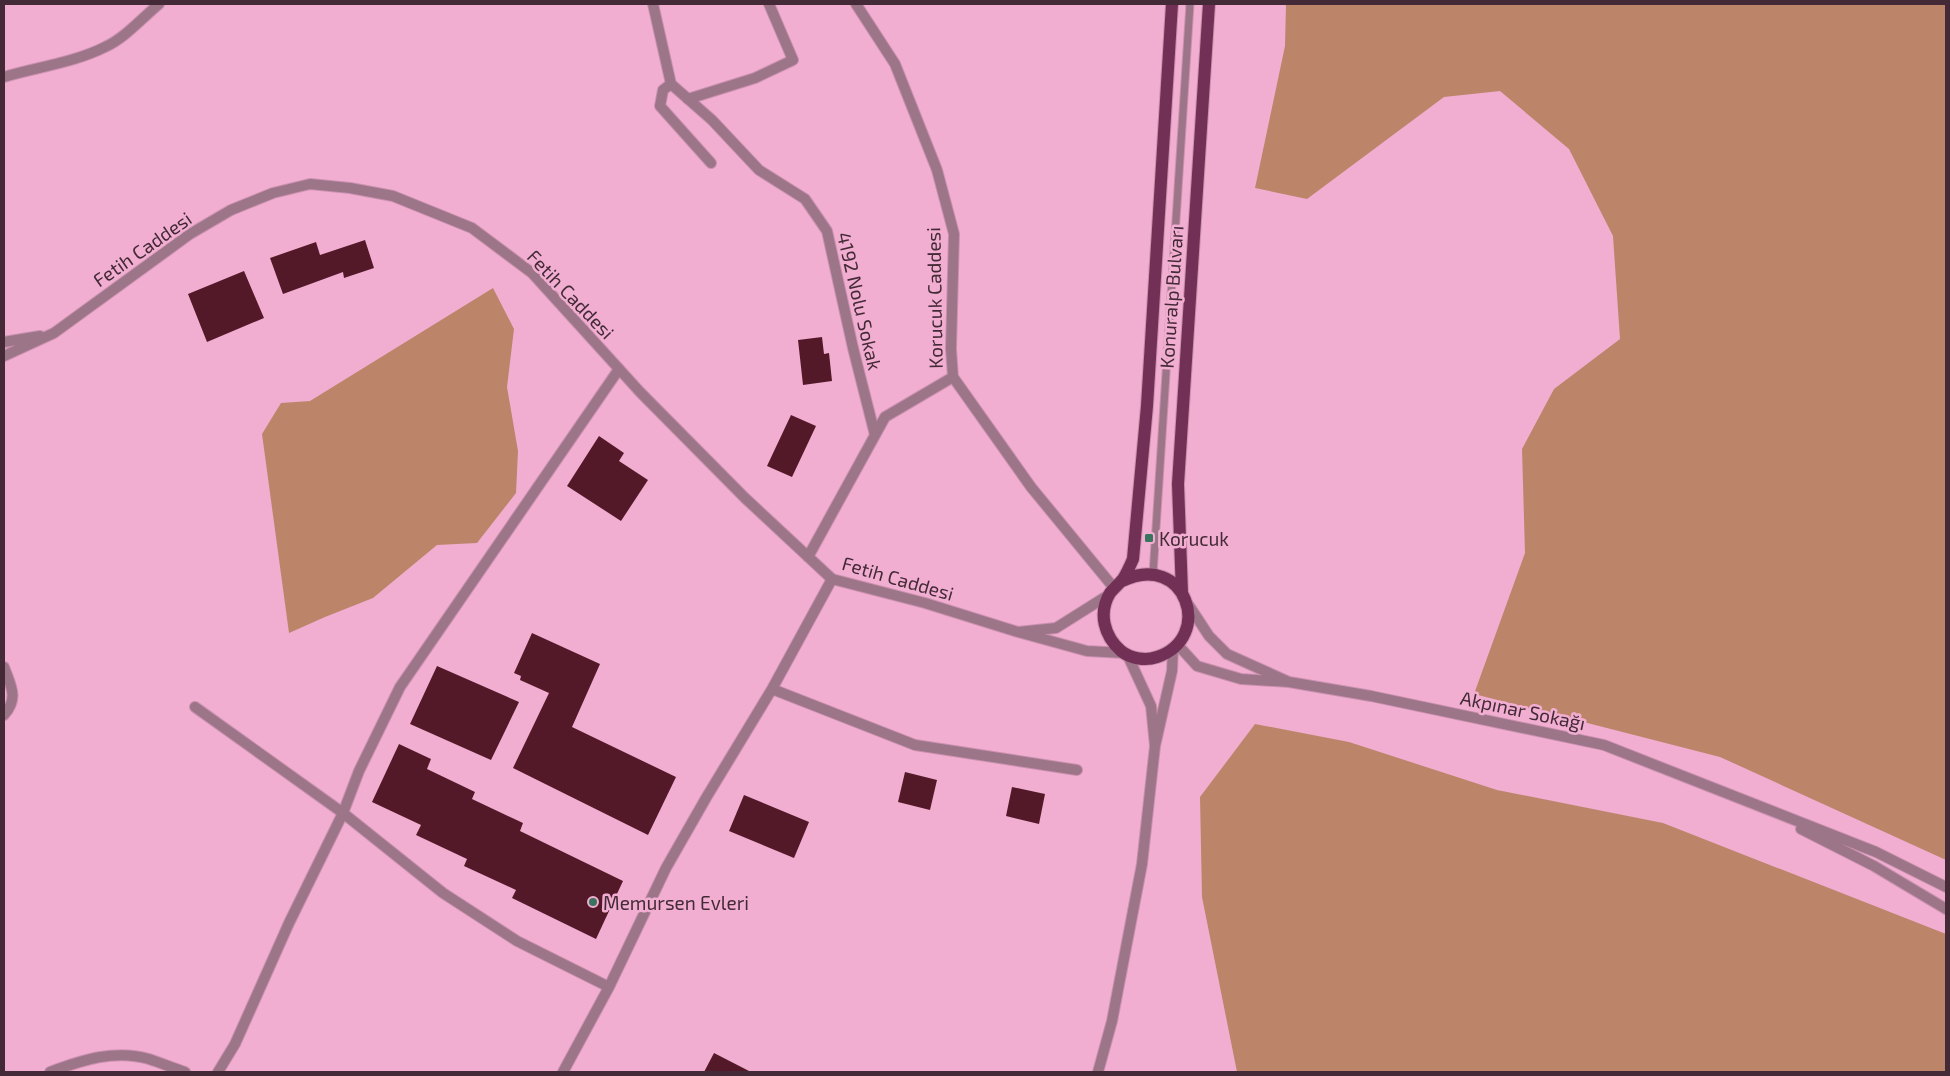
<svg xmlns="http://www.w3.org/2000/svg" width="1950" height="1076" viewBox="0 0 1950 1076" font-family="'Exo 2',sans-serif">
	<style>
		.green { fill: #bc856a }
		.building { fill: #541929 }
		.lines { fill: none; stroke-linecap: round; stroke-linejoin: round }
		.service-casing { stroke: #cb91af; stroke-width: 9 }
		.minor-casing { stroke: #cb91af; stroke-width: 12 }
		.tertiary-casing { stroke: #cb91af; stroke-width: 12 }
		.primary-casing { stroke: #cb91af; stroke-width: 14 }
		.service { stroke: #9c7589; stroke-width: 7 }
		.minor { stroke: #9c7589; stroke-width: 10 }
		.tertiary { stroke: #9c7589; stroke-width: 10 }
		.primary { stroke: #733057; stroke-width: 12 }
		.poi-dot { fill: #39745e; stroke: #f1aed1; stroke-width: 2 }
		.labels { text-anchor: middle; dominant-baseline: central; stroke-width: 5; stroke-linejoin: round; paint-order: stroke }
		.street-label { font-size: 19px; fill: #442a37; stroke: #f1aed1 }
		.poi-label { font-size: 19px; fill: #442a37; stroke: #f1aed1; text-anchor: start }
	</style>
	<rect width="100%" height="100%" fill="#f1aed1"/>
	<path class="green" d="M1286,4h660v856l-226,-103 -246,-63 51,-141 -3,-104 32,-60 66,-50 -7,-103 -44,-87 -69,-58 -56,6 -137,102 -52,-11 30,-142z
		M493,288l21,41 -7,58 11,64 -2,42 -39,50 -40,2 -64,53 -48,19 -36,16 -27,-199 19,-31 29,-2z
		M1255,724l94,18 148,48 166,33 283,111v138h-709l-35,-175 -2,-100z"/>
	<path class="building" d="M365,240l9,28 -30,10 -1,-6 -60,22 -13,-36 46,-16 4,13z
		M244,271l20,47 -57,24 -19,-48z
		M822,337l2,17 5,-1 3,28 -29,4 -5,-45z
		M791,415l25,11 -24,51 -25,-11z
		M599,436l25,17 -5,8 29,19 -27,41 -54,-35z
		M532,633l68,31 -28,63 104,50 -28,58 -135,-67 36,-75 -29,-13 1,-4 -7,-3z
		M437,666l82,36 -28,58 -81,-36z
		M399,744l32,15 -4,10 48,23 -3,7 51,24 -3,8 103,50 -27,58 -84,-41 4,-8 -52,-24 3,-7 -51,-24 5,-10 -49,-23z
		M905,772l32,8 -7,30 -32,-8z
		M1012,787l33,7 -6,30 -33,-8z
		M744,795l65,27 -15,36 -65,-27z
		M714,1053l37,19h-47z"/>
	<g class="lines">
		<g class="service-casing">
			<path id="service" d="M1153,574l37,-570"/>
		</g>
		<g class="minor-casing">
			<path id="minor" d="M671,84l-8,6 -3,16 51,57
				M688,99l67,-21 38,-18 -24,-56
				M4,667c7,19 15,31 0,48
				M772,689l143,56 162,25
				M195,707l148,106 100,80 74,48 92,46
				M50,1072c32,-12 65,-23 99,-13 12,4 24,9 36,13
				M218,1072l17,-28 54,-121 54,-110 16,-42 41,-84 219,-318
				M563,1072l46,-85 57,-119 40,-70 66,-109 60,-110"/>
		</g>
		<g class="tertiary-casing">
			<path id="tertiary" d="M653,4l18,80 41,36 47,50 46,29 22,32 26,117 22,87
				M856,4l39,60 42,106 17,64 -3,115 2,28 78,110 83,101
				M4,77c33,-10 69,-14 101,-30 20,-9 37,-29 54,-43
				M4,342l36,-6
				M4,356l50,-23 136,-99 41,-24 42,-17 37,-9 40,4 43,8 79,32 60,45 108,119 105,106 87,81 93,24 93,29
				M808,557l77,-140 68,-40
				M1110,594l-54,34 -38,4 69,19 37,2
				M1177,644l20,22 44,13 48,3 -62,-28 -18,-18 -21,-32
				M1127,654l24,52 4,40 17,-75 1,-22
				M1289,682l82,14 233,49 272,107 70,35
				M1801,829l73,37 72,43
				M1098,1072l14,-51 30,-157 13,-118"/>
		</g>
		<g class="primary-casing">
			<path id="primary" d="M1122,581c64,-31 93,57 35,76 -11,4 -26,2 -36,-6 -17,-15 -23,-38 -11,-58 4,-5 9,-9 13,-14 4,-6 7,-13 10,-20l14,-153 25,-402
				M1182,593l-4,-109 31,-480"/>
		</g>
		<use href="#service" class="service"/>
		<use href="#minor" class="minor"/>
		<use href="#tertiary" class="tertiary"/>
		<use href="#primary" class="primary"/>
	</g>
	<g class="poi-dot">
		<rect x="1144" y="533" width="10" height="10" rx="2.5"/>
		<circle cx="593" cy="902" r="5"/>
	</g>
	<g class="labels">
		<g class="street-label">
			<text transform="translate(142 249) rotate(-35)">Fetih Caddesi</text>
			<text transform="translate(571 294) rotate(46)">Fetih Caddesi</text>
			<text transform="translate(1171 297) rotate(-86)">Konuralp Bulvarı</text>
			<text transform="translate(934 298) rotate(-91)">Korucuk Caddesi</text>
			<text transform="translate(860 301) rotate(77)">4192 Nolu Sokak</text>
			<text transform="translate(898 578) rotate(16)">Fetih Caddesi</text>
			<text transform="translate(1523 710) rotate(12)">Akpınar Sokağı</text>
		</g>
		<g class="poi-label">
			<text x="1159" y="538">Korucuk</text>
			<text x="603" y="902">Memursen Evleri</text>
		</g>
	</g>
	<rect width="1950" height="1076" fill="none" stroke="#442a37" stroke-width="10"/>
</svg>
